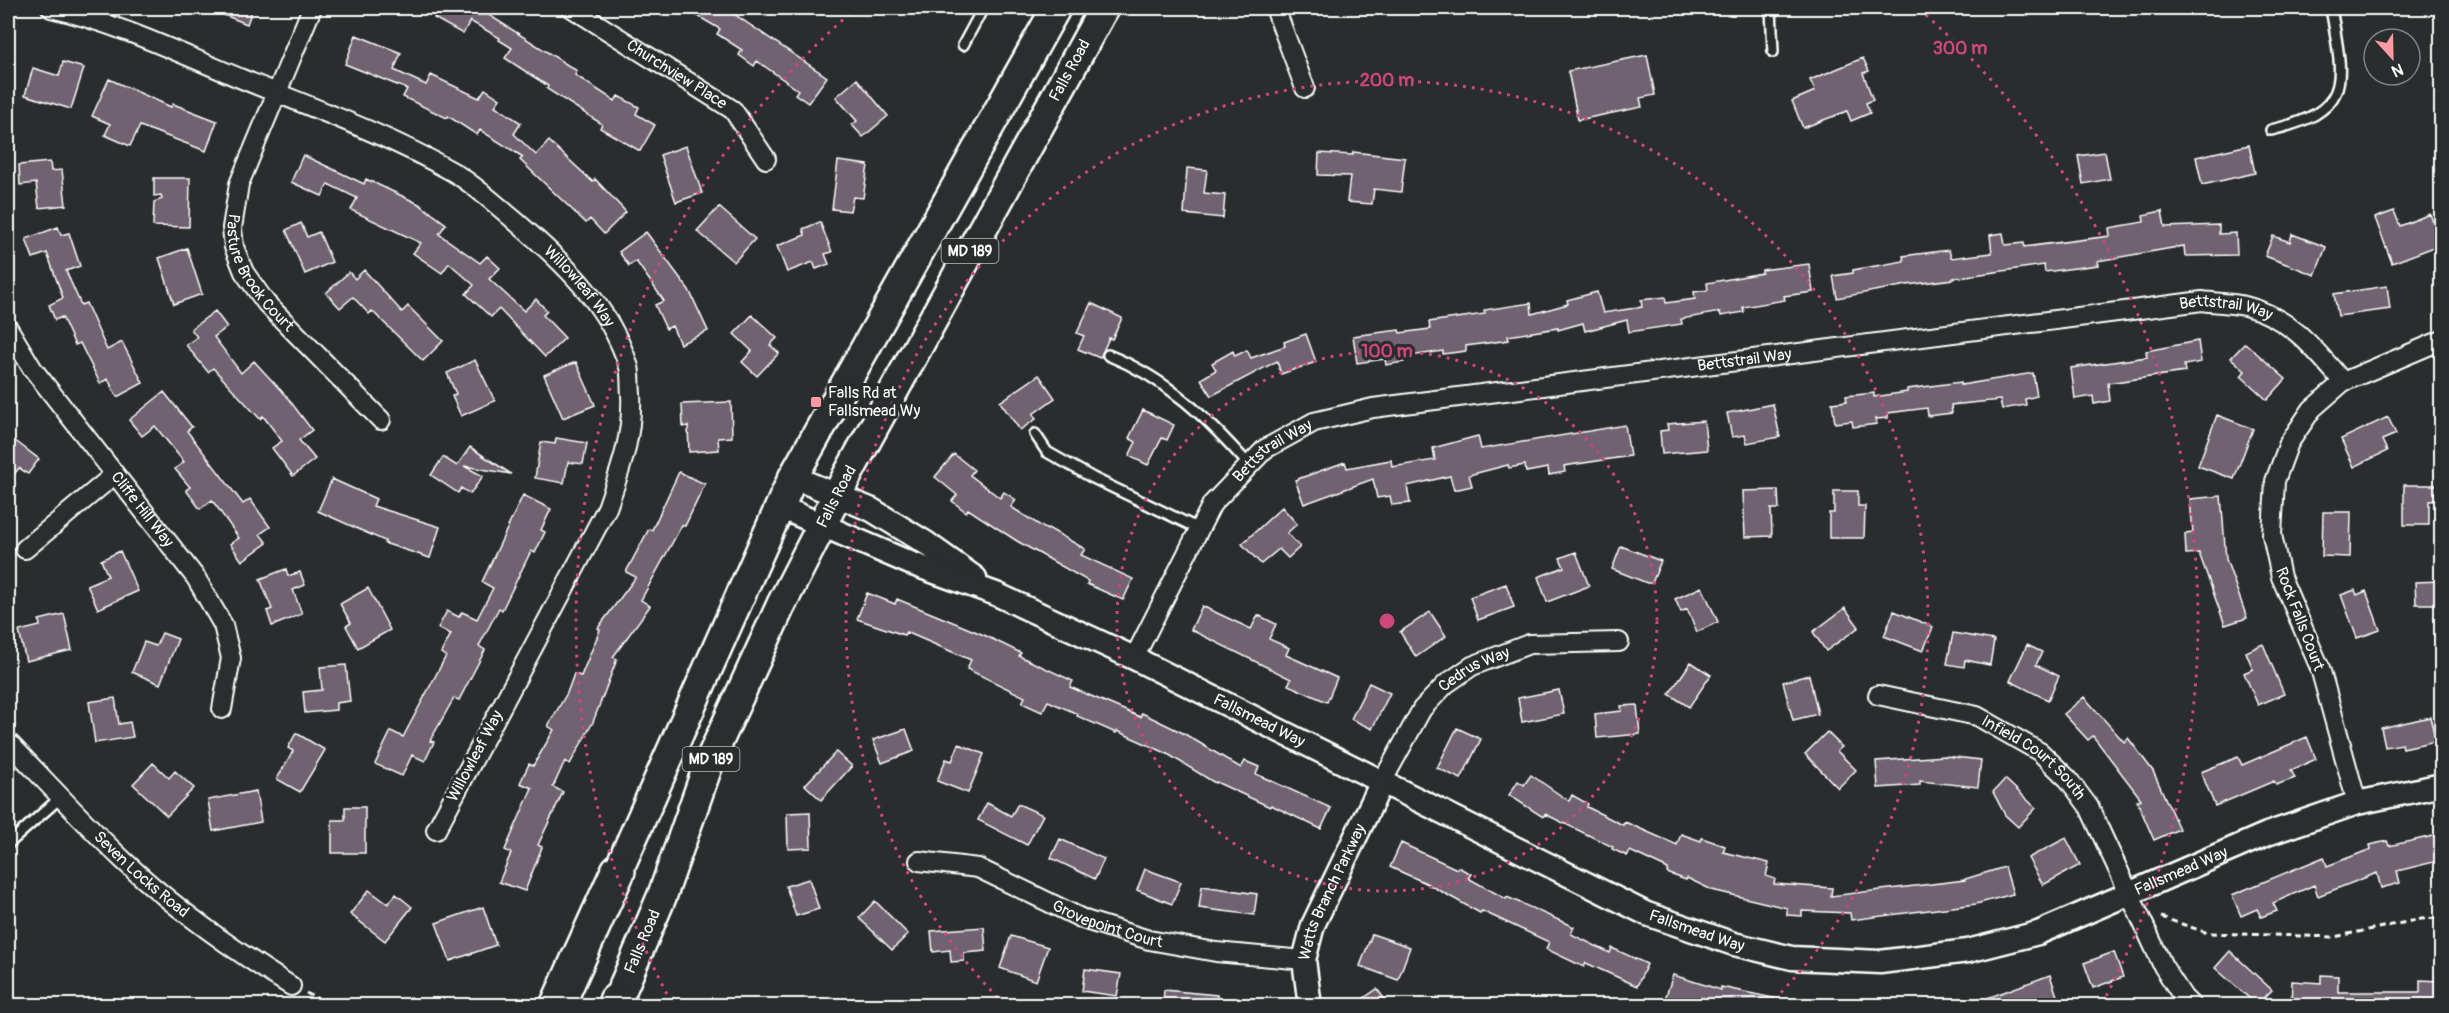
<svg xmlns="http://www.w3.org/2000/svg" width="2449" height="1013" viewBox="0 0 2449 1013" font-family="Pangolin,sans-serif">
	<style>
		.building { fill: #70626f; stroke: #fff; stroke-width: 1.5 }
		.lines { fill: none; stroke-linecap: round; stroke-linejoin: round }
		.service-casing { stroke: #fff; stroke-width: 14 }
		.minor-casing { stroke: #fff; stroke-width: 22 }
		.tertiary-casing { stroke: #fff; stroke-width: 27 }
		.primary-casing { stroke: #fff; stroke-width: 33 }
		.motorway-casing { stroke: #fff; stroke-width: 38 }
		.path { stroke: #fff; stroke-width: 3; stroke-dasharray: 6 4.5; stroke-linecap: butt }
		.service { stroke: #2a2d2e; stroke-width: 9 }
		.minor { stroke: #2a2d2e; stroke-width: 18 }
		.tertiary { stroke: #2a2d2e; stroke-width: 22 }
		.primary { stroke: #2a2d2e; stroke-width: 28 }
		.motorway { stroke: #2a2d2e; stroke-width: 33 }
		.ring { fill: none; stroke: #ce467c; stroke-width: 3; stroke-dasharray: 3 6 }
		.poi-dot { fill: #ff9aa2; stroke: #2a2d2e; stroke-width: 2 }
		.labels { text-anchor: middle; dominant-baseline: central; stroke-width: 6; stroke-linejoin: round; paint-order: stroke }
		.shield { fill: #2a2d2e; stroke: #bfc0c0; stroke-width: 1.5 }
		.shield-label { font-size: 15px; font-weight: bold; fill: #fff }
		.street-label { font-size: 16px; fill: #fff; stroke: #2a2d2e }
		.poi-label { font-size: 16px; fill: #fff; stroke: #2a2d2e; text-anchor: start }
		.centre { fill: #ce467c; stroke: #2a2d2e; stroke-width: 3 }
		.ring-label { font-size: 18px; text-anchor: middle; font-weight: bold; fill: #ce467c; stroke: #2a2d2e; stroke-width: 6; stroke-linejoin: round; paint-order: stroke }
	</style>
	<rect width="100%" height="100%" fill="#2a2d2e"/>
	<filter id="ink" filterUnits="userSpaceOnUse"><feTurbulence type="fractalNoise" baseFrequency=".0167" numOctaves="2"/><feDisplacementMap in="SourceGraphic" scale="12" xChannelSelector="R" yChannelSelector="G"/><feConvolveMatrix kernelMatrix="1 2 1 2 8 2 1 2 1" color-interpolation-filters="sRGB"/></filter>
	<g filter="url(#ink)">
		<path class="building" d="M206,8h47l-6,16z
			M439,8h39l99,63 -2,4 40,26 3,-5 21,11 -3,7 19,11 -15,26 -40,-23 2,-4 -55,-35 1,-3 -43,-28 7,-10 -13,-8 1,-2 -30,-17 -7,13 -29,-16z
			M684,8h41l102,69 -19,26 -13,-9 3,-4 -41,-29 -3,5 -15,-11 3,-5 -25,-16 3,-5z
			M356,35l45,18 -7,17 32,15 5,-10 48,23 6,-9 15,10 -5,7 26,17 -7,11 22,21 13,-14 44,41 2,-3 31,33 -22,22 -14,-15 -4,4 -66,-63 3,-3 -43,-27 -3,5 -29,-19 -1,2 -44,-21 4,-8 -62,-25z
			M1647,55l8,40 -15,3 2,9 -64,13 -10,-49z
			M1863,58l6,13 -6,2 10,27 -7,3 4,10 -19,8 -4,-10 -44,17 -11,-27 23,-10 -5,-11z
			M63,62l21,6 -13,41 -46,-14 8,-27 26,8z
			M109,79l62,28 2,-3 44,17 -11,30 -66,-25 -10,20 -25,-11 5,-11 -18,-8z
			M857,79l31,37 -25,21 -11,-12 5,-4 -21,-24z
			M2249,145l6,28 -53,12 -6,-28z
			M686,146l16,47 -26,9 -16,-47z
			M1353,152l52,6 -4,34 -27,-3 -2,15 -25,-2 3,-26 -32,-1 1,-22 34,2z
			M2105,152l5,27 -27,5 -5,-28z
			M303,155l61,29 2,-5 53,25 27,20 -7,10 41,29 7,-7 13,12 -11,11 35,32 12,-12 11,12 -4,4 22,23 -20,19 -46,-48 -8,8 -25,-23 8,-9 -25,-22 -7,10 -29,-20 8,-10 -70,-33 6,-12 -29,-14 -6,12 -31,-14z
			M838,161l30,4 -5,33 -10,-1 -3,14 -18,-2z
			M50,162l1,9 11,-1 4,35 -27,3 -3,-25 -16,2 -1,-20z
			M1187,168l20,2 -3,23 21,2 -2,23 -39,-4z
			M154,178h36l-1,49 -36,-1 1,-24 8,-3 -1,-4 -7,1z
			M719,207l36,32 -21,23 -37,-31z
			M2162,211l3,16 54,-2v9l17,-1 1,22 -52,1 -1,-10 -87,15 1,4 -53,7 -1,-7 -91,13v1l-46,6 -70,13 -4,-22 20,-3v-3l51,-9 -1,-5 46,-6 2,8 41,-5 -2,-18 13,-2 2,12 19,-2v4l86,-11 -1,-8 35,-6 -1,-7z
			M2394,211l6,15 30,-12 12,30 -50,19 -17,-45z
			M820,222l12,30 -7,2 4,10 -13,5 -3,-7 -26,10 -10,-26 28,-11 -2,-6z
			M301,223l6,14 12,-5 13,30 -27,12 -19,-44z
			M58,227l3,8 8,-2 11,33 -14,5 15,34 5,-2 21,47 15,-8 21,41 -26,14 -9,-18 -8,4 -20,-40 -5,2 -13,-28 -7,3 -6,-15 14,-7 -16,-45 -14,5 -7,-19z
			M646,232l43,58 19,41 -28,13 -8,-18 -6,3 -11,-24 9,-4 -28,-40 -7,5 -10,-14z
			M2292,234l34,13 -11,28 -50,-19 8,-20 17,6z
			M187,248l15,46 -28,10 -15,-46z
			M1809,264l4,28 -29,4 1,4 -42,7 1,5 -23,4 -1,-4 -39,7 1,5 -53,8 -2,-12 -42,11 -2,-8 -25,7v-2l-50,8 1,4 -43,6v5l-23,3v-3l-40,6 1,5 -18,3 -1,-6 -28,4 -4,-27 46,-6 1,3 30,-4 -1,-7 56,-8 -1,-4 47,-7 1,11 36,-10 -1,-4 30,-8 6,21 39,-6 -1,-7 24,-3 1,6 29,-4 -1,-7 14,-2 -1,-7 55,-10v-3z
			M364,270l38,42 6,-6 35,35 -20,20 -51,-50 -3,3 -16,-17 -13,11 -14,-15 23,-21 6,7z
			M2387,286l3,23 -52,7 -4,-22z
			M1091,303l31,15 -10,21 -3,-1 -9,20 -22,-9 6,-13 -7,-3z
			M215,311l12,16 -13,10 27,36 13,-12 33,36 25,33 -13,10 16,19 -22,17 -21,-28 10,-7 -19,-25 -3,3 -47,-51 -5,4 -22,-27 11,-8 -6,-8z
			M752,315l25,23 -7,7 9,8 -22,23 -15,-14 10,-11 -18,-17z
			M1306,334l10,28 -35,12 -4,-13 -66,35 -10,-17 15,-9 -4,-7 21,-12 2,5 12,-6 4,8 34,-12 -1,-4z
			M2198,341l3,21 -17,3 1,7 -77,11 2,18 -16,3 -1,-8 -18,3 -4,-31 76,-11 -1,-6z
			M2245,343l41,36 -19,21 -26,-24 4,-5 -14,-13z
			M475,360l20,41 -34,15 -9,-20 4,-2 -9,-21z
			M576,362l19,43 -32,13 -19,-43z
			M2033,373l4,23 -12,3 1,6 -24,4 -2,-9 -49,5 1,8 -24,3 -1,-8 -39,5v5l-12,1 1,5 -24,3 -1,-6 -17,2 -3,-20 15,-2 -1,-5 28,-3v4l33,-5v-3l54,-7v3z
			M1039,375l16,23 -22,16 3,5 -16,11 -20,-28z
			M164,392l28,35 -5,4 56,73 7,-5 20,28 -10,7 7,9 -25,18 -12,-17 9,-6 -27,-38 -12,9 -14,-19 4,-3 -15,-18 9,-7 -29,-36 -13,10 -13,-16z
			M731,402l1,35 -14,1 1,12 -30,2 -1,-26 -5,1 -1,-23z
			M1773,404l7,33 -33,6 -2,-8 -13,2 -5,-24z
			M1143,410l31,15 -7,15 -5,-2 -14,27 -19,-9 7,-14 -7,-4z
			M2217,415l36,14 -19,50 -36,-13z
			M2388,417l8,17 -14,6 5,11 -33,16 -13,-28z
			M1704,421l3,29 -45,4 -2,-23 8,-1 -1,-6z
			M1625,425l5,31 -66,10 1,6 -16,3 -1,-7 -22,4 -1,-7 -16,3 -1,-3 -39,10 3,11 -18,4 -4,-14 -43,10 3,17 -18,2 -2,-9 -13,2 -4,-19 -69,25 -9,-24 50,-18 2,6 44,-8 1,7 43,-7 -2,-12 45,-12 3,13z
			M556,438l31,5 -4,21 -15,-2 -4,21 -29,-5 6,-36 14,2z
			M14,440l25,19 -11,15 -9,-6 -11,14v-33z
			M470,447l41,27 -47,-8 19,10 -13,18 -9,-6 -3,5 -27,-18 12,-18 14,9z
			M954,454l20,16 -4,5 30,23 4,-6 12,8 -5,7 36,23 1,-2 37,21 -4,6 52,24 -10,21 -36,-16 1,-3 -71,-40 -49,-32 -2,3 -14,-11 5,-6 -22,-18z
			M679,472l26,12 -20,42 -3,-1 -41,75 9,6 -37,51 4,2 -24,63 -23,42 -5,-3 -12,26 10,5 -25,53 4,2 -17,44 -26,-9 12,-29 -6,-3 27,-62 -12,-5 9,-19 4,2 21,-36 -6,-4 19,-33 7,-19 7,2 19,-46 -2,-2 38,-51 -10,-5 23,-43 3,1z
			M332,479l44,20 -3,7 67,21 -10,31 -46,-15 1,-2 -67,-30z
			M2404,485h38v15l-13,1v24h-25z
			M1778,490l1,19h-8l1,27 -27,1 -2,-46z
			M1834,491h24v15h7l-1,32h-35v-25h5z
			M523,495l28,14 -10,21 4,2 -10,21 -4,-2 -29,59 -3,-2 -20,38 6,4 -26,50 -5,-2 -24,43 4,1 -9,19 -13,-6 -10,21 -27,-12 16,-33 12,6 43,-81 -5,-3 10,-19 -13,-6 9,-17 12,6 3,-5 15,7 16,-31 -11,-6z
			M2221,496l5,63 21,59 -22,7 -26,-72 -13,1 -1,-20 8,-1 -3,-34z
			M1282,507l15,17 -10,9 13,14 -12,11 -9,-9 -18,15 -19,-20z
			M2323,512h28l-1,45 -28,-1z
			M1621,546l40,15 -9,22h-5l-35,-14z
			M120,551l18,40 -40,18 -11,-24 21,-9 -7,-16z
			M1576,552l13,34 -42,16 -9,-25 26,-10 -4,-9z
			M286,569l2,7 12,-4 5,13 -12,5 9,24 -30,12 -5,-15 5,-2 -12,-30z
			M2442,581v23h-26l-1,-22z
			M1506,584l8,23 -36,13 -8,-23z
			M1702,587l16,35 -21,10 -10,-23 -6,3 -6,-13z
			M368,588l22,42 -32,18 -12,-22 5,-3 -11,-19z
			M2355,590l2,5 9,-4 14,39 -23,8 -16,-43z
			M867,593l28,11 2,-5 87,36 37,18 -2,3 54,25 -3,6 70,30 2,-4 41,20 58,35 4,-7 14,6 -3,7 75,34 -10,21 -50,-24 -1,2 -54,-25 -1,1 -49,-30 -49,-22 -1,2 -39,-17 1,-2 -30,-13 -6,11 -20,-9 3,-6 -58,-28 4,-9 -65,-28 -2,3 -47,-16z
			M1202,606l49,23 7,-14 18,9 -7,15 20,9 -3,7 51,23 -10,24 -39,-17 3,-6 -100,-49z
			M1845,608l14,19 -33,24 -13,-19z
			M1894,611l39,16 -10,24 -39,-15z
			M1430,612l16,24 -30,21 -16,-25z
			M64,614l8,36 -46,11 -7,-30 21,-5 -1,-6z
			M162,633l16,6 -18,45 -28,-12 12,-30 12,4z
			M1953,633l41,7 -4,25 -25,-5 -1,7 -17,-3z
			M2263,644l21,50 -26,11 -14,-32 9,-4 -7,-17z
			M2027,645l15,7 -6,13 23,11 -11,24 -38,-19z
			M1691,662l20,13 -22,32 -20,-13z
			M346,665l4,36 -14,2v7l-31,3 -2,-21 19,-2 -2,-23z
			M1809,675l9,39 -25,6 -10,-38z
			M1369,683l21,10 -18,36 -21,-10z
			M1559,690l5,24 -42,8 -4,-24z
			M2084,697l40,45 4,-4 25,33 26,58 -25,11 -17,-39 4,-2 -48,-63 -5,4 -24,-26z
			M115,698l4,26 11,-2 3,15 -38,6 -6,-41z
			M1637,705l3,29 -43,4 -2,-24 27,-3 -1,-5z
			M2430,717l6,24 -33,7 -1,-4 -17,3 -4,-19z
			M1457,728l24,11 -20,40 -24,-11z
			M906,729l8,22 -32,12 -9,-23z
			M1827,732l15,15 -5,4 19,19 -18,18 -33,-34z
			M296,733l29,17 -25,42 -23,-13 16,-28 -5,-3z
			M2307,737l9,22 -25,11 4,8 -19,7 -2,-4 -59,25 -14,-34 37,-15 4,8z
			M959,744l25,10 -16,39 -31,-12 9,-22 6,2z
			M836,752l16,14 -31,34 -16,-15z
			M1945,756l36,4 -3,27 -58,-6v4l-42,3 -2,-27z
			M153,763l16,15 6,-7 19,17 -27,28 -34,-32z
			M1531,775l38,26 3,-6 16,9 -1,3 36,18 2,-3 52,23 4,-11 20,7 1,-3 23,8 -2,6 46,11 -3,13 9,3 -1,5 58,4 -1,8 134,-16v-1l40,-12 8,27 -37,10 -125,16 -1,-7 -48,-2v5l-15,-1v-7l-75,-18 -25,-12 -1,2 -19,-7 1,-4 -38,-18 -3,5 -15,-7 1,-2 -68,-33 -2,3 -34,-22 9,-14 6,4z
			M2005,779l31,29 -18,19 -13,-12 -12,-23z
			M256,791l5,31 -48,9 -5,-31z
			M987,803l24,13 7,-12 25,11 -16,30 -49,-25z
			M345,807h20v46h-33v-33h13z
			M810,812l1,36 -23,1 -1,-36z
			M2442,834v26l-45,11 3,12 -19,5 -4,-15 -59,23 -4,-11 -41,18 4,8 -16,6 -4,-8 -16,7 -9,-21 92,-38 3,9 44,-17 -1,-4 17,-4 2,5z
			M2066,838l14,27 -37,20 -15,-27z
			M1060,839l44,20 -9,20 -44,-21z
			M1401,843l56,26 1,-2 13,7 -3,4 38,21 1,-2 67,30 -3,7 39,19 2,-5 35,16 -10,22 -51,-23 -2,4 -38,-18 3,-7 -67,-31 -2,2 -54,-30 -36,-16z
			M1145,869l36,13 -9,22 -35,-14z
			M809,879l10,30 -23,7 -10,-30z
			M1202,886l55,8 -3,21 -55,-7z
			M369,890l19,14 8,-10 16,13 -27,34 -35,-27z
			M875,901l33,33 -16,16 -33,-32z
			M483,907l13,38 -46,16 -14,-38z
			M984,927l2,24 -22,2v8l-13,1 -1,-12 -17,2 -2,-21z
			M1372,934l38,13 -12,33 -38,-14z
			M1011,936l37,11 -12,34 -36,-13z
			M2230,951l42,39 -15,15 -42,-37z
			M2114,952l9,25 -30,11 -9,-25z
			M1085,969l36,5 -4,22 -35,-5z
			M1673,975l48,15v-3l57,12v6h-92l-21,-6z
			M2050,975l8,24 -18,6h-69v-1z
			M2321,975l17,1v16h82v-12l20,1 2,24h-151l1,-24 29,2z
			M1377,989l12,16h-35z
			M1164,990l53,5v10h-54z"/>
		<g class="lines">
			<g class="service-casing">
				<path id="service" d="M1771,8l2,44
					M963,45l20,-37
					M2271,130c84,-19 72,-51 60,-122
					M1108,355c60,24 99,63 141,110
					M1035,434l12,18 46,26 106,51
					M8,844l53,-47"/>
			</g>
			<g class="minor-casing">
				<g id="minor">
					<path id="s1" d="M51,8c66,15 128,45 191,71 71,29 144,55 211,93 22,13 41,31 60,47 49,42 96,85 116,148 2,8 1,18 2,27 2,42 -10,74 -24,114l-171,322"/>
					<path id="s2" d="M312,8l-73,176 -7,44 2,19 10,25 22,31 115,117"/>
					<path id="s3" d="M572,8l161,102 33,49"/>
					<path d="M1275,8l30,80"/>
					<path id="s4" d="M8,328l24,40 164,210 27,47 8,33 -9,51"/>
					<path d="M25,549l89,-74"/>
					<path id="s5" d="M1134,658l78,-154 53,-55 49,-27 59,-14 829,-107c14,2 29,2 43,5 45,11 69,42 98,76"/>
					<path id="s6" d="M1878,695l99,21 63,36 28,27 21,28 74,159 20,31 9,9"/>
					<path id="s7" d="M8,742c38,39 75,80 115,118 51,48 109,89 168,126"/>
					<path id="s8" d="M1382,782l40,-73 24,-25 26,-18 57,-22 90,-2"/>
					<path d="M2357,803l-37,-135 -39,-91 -9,-42 3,-54 14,-38 23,-34 31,-27 99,-42"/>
					<path id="s9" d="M919,861l59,7 107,52 64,20 67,12 88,8"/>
				</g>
			</g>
			<g class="tertiary-casing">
				<g id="tertiary">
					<path d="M793,477l79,33 54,33 49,35"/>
					<path id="s10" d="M780,507l130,56 86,31 138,64 513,256 87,30 58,14 88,4 88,-11 70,-18 229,-99 90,-31 85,-18"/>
					<path id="s11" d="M1310,1006l-6,-46 9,-35 69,-143"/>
				</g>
			</g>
			<g class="primary-casing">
				<g id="primary">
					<path d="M611,891l7,-20 175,-394 263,-469"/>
					<path id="s12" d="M615,1006l47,-110 48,-136 71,-155 66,-129 257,-468"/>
				</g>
			</g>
			<g class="motorway-casing">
				<path id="motorway" d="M557,1006l61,-135
					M616,1006v-5"/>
			</g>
			<path class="path" d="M2161,917l47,16 126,4 87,-18 21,-1
				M306,993l26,13"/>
			<use href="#service" class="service"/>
			<use href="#minor" class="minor"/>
			<use href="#tertiary" class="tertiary"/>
			<use href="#primary" class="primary"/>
			<use href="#motorway" class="motorway"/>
		</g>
	</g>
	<g class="ring">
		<circle cx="1387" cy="621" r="270"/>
		<path d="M1004 1004A541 541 0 1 1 1770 1004"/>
		<path d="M671 1002A811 811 0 0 1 855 9M1919 9A811 811 0 0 1 2103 1002"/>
	</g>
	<rect class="poi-dot" x="810" y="396" width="12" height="12" rx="3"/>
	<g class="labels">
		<g class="shield">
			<rect x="941.5" y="239" width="57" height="24" rx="4.5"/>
			<rect x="682.5" y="747" width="57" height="24" rx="4.5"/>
		</g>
		<g class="shield-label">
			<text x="970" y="251">MD 189</text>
			<text x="711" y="759">MD 189</text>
		</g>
		<g class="street-label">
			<text stroke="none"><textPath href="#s12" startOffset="1042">Falls Road</textPath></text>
			<text stroke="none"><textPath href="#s3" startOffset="124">Churchview Place</textPath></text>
			<text stroke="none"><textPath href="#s2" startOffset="288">Pasture Brook Court</textPath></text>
			<text stroke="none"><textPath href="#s1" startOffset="606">Willowleaf Way</textPath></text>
			<text stroke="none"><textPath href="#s5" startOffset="1226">Bettstrail Way</textPath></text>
			<text stroke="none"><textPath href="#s5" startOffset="740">Bettstrail Way</textPath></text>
			<text stroke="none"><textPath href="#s5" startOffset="254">Bettstrail Way</textPath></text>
			<text stroke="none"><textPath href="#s12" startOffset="556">Falls Road</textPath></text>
			<text stroke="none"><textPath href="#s4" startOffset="226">Cliffe Hill Way</textPath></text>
			<text transform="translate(2300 619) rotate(69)">Rock Falls Court</text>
			<text stroke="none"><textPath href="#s8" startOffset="150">Cedrus Way</textPath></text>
			<text stroke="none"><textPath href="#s10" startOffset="525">Fallsmead Way</textPath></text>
			<text transform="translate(475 756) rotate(-62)">Willowleaf Way</text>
			<text stroke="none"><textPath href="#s6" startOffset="172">Infield Court South</textPath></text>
			<text stroke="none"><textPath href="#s10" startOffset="1515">Fallsmead Way</textPath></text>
			<text stroke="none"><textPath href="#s7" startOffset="188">Seven Locks Road</textPath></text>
			<text stroke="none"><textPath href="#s11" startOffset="120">Watts Branch Parkway</textPath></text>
			<text stroke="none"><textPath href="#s9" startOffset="201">Grovepoint Court</textPath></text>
			<text stroke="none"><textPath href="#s10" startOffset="1011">Fallsmead Way</textPath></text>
			<text stroke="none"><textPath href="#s12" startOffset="70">Falls Road</textPath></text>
		</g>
		<g class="poi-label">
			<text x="828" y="393">Falls Rd at<tspan x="828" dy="18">Fallsmead Wy</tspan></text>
		</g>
	</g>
	<circle cx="1387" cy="621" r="9" class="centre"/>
	<g class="ring-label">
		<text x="1960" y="54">300 m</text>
		<text x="1387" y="86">200 m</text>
		<text x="1387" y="357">100 m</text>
	</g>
	<rect width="2449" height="1013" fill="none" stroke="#2a2d2e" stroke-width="30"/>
	<rect x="15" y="15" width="2419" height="983" fill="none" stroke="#fff" stroke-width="2" filter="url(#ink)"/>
	<g transform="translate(2392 57) rotate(158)"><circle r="28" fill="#2a2d2e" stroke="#7f8182" stroke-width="1.5"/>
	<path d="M0-4.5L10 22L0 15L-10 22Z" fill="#ff9aa2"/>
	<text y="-9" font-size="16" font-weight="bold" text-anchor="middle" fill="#ffffff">N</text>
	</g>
</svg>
